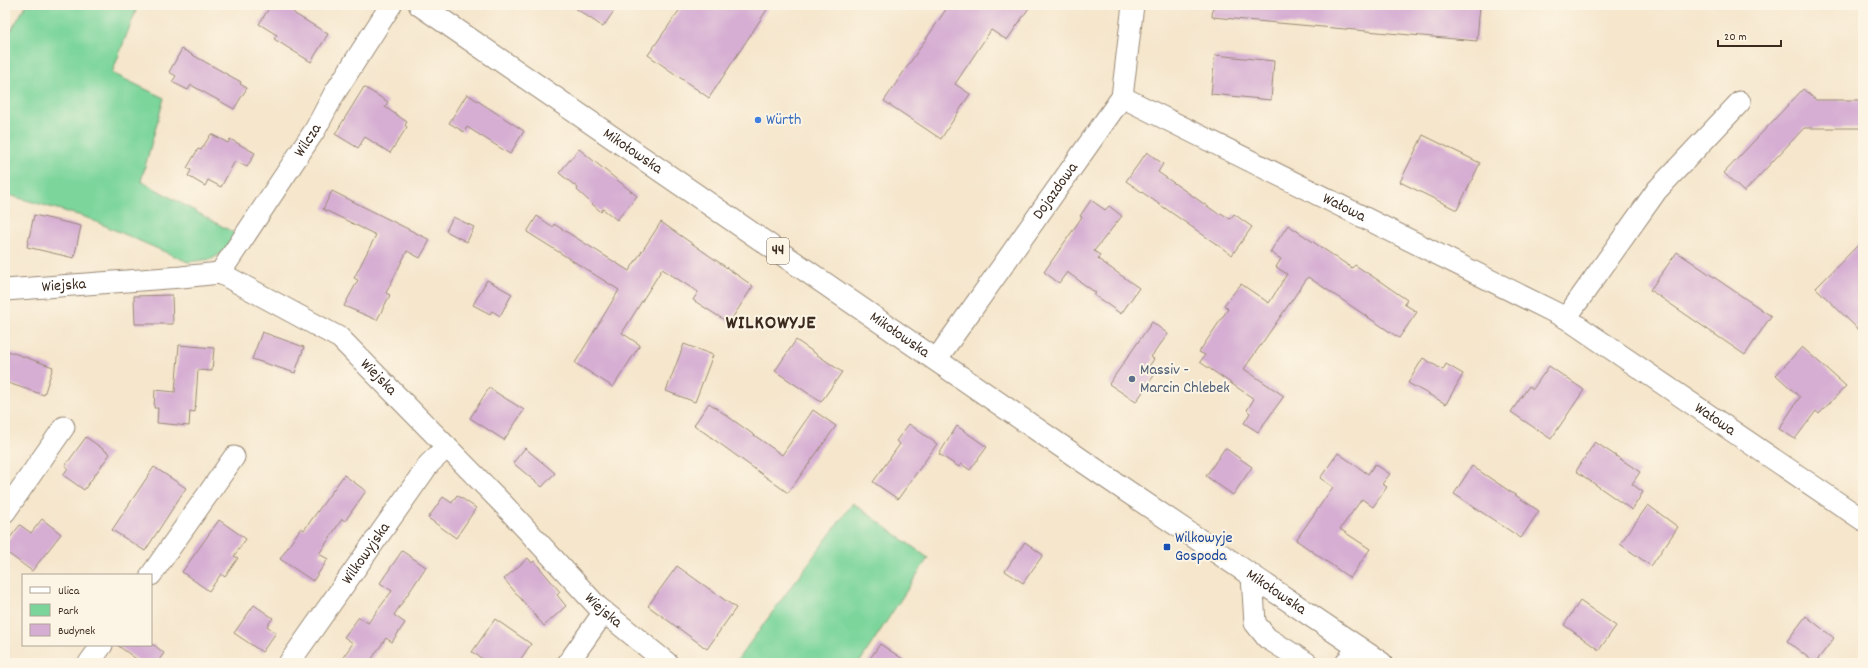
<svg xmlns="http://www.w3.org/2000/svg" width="1868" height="668" viewBox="0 0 1868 668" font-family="Dekko,sans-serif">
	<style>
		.green { fill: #7bd59b; stroke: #5b805c }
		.building { fill: #d6aed3 }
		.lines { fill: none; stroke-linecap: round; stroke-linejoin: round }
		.minor-casing { stroke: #988875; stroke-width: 23 }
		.major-casing { stroke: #988875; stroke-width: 24 }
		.minor { stroke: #fff; stroke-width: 21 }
		.major { stroke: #fff; stroke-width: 22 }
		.shop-dot { fill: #3f7fe0; stroke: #fcf5e5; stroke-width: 1.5 }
		.service-dot { fill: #5c6f8a; stroke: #fcf5e5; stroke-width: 1.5 }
		.transit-dot { fill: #1a4fb4; stroke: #fcf5e5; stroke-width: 1.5 }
		.labels { text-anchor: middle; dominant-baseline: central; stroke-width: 4; stroke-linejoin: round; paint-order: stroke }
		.shield { fill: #fcf5e5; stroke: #75675a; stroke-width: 1 }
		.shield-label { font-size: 15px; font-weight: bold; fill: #3b2a1e }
		.shop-label { font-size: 16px; fill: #366cbe; stroke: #fcf5e5; text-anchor: start }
		.street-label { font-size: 16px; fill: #3b2a1e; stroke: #fcf5e5 }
		.service-label { font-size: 16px; fill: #4e5e75; stroke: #fcf5e5; text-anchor: start }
		.transit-label { font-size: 16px; fill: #164399; stroke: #fcf5e5; text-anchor: start }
		.district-label { font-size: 20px; font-weight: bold; letter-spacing: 1px; fill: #3b2a1e; stroke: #fcf5e5 }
	</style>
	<rect width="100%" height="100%" fill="#fcf5e5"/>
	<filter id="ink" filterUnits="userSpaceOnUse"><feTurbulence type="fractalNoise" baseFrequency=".025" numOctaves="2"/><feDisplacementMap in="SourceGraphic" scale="8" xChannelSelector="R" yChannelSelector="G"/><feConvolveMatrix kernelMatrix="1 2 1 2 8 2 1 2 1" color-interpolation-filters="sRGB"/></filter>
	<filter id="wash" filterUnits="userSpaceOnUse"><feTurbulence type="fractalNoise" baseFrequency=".012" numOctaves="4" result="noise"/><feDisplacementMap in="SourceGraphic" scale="16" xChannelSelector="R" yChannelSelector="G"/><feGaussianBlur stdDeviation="0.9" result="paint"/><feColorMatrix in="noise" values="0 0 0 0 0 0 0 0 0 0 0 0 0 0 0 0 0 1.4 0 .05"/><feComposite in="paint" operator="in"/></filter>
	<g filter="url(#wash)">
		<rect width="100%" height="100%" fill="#f5e6cc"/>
		<path class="green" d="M26,5h112l-26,68 52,25 -23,83 95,53 -13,18 -11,7 -24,3 -103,-45 -80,-23v-153z
			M853,503l75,55 -69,105h-124z"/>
		<g id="blocks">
			<path class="building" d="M271,5h17l7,9 33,20 -17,28 -37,-23 3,-4 -18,-11z
				M571,5h47l-15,22z
				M683,5h87l-61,93 -61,-43z
				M949,5h82l-24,35 -16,-10 -36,54 15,10 -29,45 -57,-38z
				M1213,5h267l-3,36 -265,-24z
				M182,49l59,33 -1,2 7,4 -13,21 -43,-24 -3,5 -16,-8 4,-6 -7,-4z
				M1215,55l59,6 -3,39 -60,-6z
				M364,87l24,15 -3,5 22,15 -2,3 2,2 -17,26 -25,-16 -7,11 -23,-14z
				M1803,89l13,11h47v28h-59l-60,64 -20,-19z
				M467,94l57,37 -14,23 -43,-27 -3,5 -15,-9z
				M211,134l17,9 2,-4 25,14 -8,14 -12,-6 -14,26 -13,-7 -3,6 -17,-10 3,-6 -4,-2 11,-19 3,1z
				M1423,135l57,28 -23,47 -57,-28z
				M579,149l58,47 -20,24 -14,-11 -2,3 -24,-22 1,-2 -19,-15z
				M1147,152l16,12 -5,8 62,43 1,-2 9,6 4,-5 18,13 -20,28 -106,-74z
				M332,191l98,49 -10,18 -13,-7 -21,42 4,2 -13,25 -33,-14 14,-26 -4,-2 22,-43 -53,-26z
				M1091,200l14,10 4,-4 13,10 -28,35 6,4 -2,4 41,29 -18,26 -27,-19 2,-2 -29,-21 -8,11 -15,-11 38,-55 -2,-1z
				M34,215l47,11 -7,32 -47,-11z
				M537,216l16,11 1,-3 75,47 32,-49 92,64 -24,37 -36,-23 5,-8 -36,-23 -40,64 18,12 -27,42 -38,-24 44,-73 -92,-58z
				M453,217l21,10 -7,15 -21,-11z
				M1288,225l64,43 3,-3 26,17 26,18 -3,4 13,8 -18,26 -91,-61 -64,92 40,27 -26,36 -14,-9 6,-10 -3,-3 7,-11 -54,-37 5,-7 -6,-3 29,-43 -4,-4 17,-21 28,19 18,-29 -11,-7 5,-8 -11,-7z
				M1863,240v94l-47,-46z
				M1677,252l94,64 -26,39 -95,-65z
				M487,280l25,14 -12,22 -8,-5 -2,3 -17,-9z
				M172,295l1,29h-38l-1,-28z
				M1152,322l16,12 -17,23 3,2 -7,10 8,5 -19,28 -27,-18z
				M262,332l42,15 -9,26 -43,-14z
				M796,340l46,32 -21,30 -46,-31z
				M684,344l29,11 -18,47 -29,-11z
				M179,345l35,3 -2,23 -14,-1 -3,42 -5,-1 -1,15 -32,-3 1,-15h-4l1,-18 20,2z
				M1802,347l44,39 -27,28 -3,-3 -21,28 -16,-10 21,-32 -24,-22z
				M5,350l48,17 -9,28 -39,-13z
				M1423,358l20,12 3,-6 17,10 -17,30 -38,-21z
				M1549,366l35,24 -33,49 -40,-27 18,-26 4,3z
				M489,388l35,22 -20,30 -34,-22z
				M709,403l73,52 31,-45 23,16 -48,67 -94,-68z
				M909,424l28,20 -39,55 -25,-17 27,-38 -4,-3z
				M957,426l30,21 -17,23 -9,-6 -2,3 -20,-13z
				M86,437l24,17 -26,36 -21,-15 5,-7 -3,-2z
				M1595,442l45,30 -8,12 11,8 -11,18 -56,-39z
				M525,448l30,25 -13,14 -29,-24z
				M1225,448l27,19 -19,28 -27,-19z
				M1338,453l30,21 7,-10 15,10 -8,10 5,3 -14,20 -11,-8 -22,30 30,20 -20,29 -54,-38 37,-53 -13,-9z
				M1472,466l67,45 -18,27 -67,-44z
				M154,467l32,21 -41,63 -33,-21z
				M344,475l22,16 -21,30 -3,-2 -23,35 9,5 -15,22 -33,-22 21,-31 3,2z
				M457,495l19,13 -20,30 -28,-20 15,-21 9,6z
				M1648,505l30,22 -27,39 -31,-22z
				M42,519l19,15 -29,37 -27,-20v-7l15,-19 11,8z
				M219,520l27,19 -12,17 4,2 -13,19 -4,-3 -12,17 -27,-19z
				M1025,542l18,13 -20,28 -18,-12z
				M402,551l24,16 -32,48 11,8 -13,19 -6,-4 -17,25h-30l14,-20 -9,-6 15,-20 9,6 24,-32 -12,-8z
				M528,558l4,5 2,-2 26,31 -3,3 9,11 -22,20 -40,-47z
				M677,566l59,42 -29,41 -59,-43z
				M1580,601l36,25 -17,24 -35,-25z
				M254,605l19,13 -6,8 9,7 -14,19 -28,-19z
				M1806,616l28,22 -19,25 -28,-22z
				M495,619l36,25 -13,19h-29l-17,-11z
				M880,644l29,19h-42z
				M117,645h37l10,8 -7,10h-15z"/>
		</g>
	</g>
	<g filter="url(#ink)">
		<use href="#blocks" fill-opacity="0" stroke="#988875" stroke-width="1"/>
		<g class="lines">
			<g class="minor-casing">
				<g id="minor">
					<path id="s1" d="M1122,97l444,221 297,202"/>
					<path id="s2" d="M220,273l95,-143 19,-36 57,-89"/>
					<path id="s3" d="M5,290l176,-13 39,-4 120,65 163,166 95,103 69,56"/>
					<path d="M1566,318l91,-128 83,-88"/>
					<path id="s4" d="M936,360l186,-263 11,-92"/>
					<path d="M5,512l59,-85"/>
					<path d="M151,575l83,-118"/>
					<path d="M1252,576l3,47 12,15 40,25"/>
					<path d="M89,663l13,-18"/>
					<path id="s5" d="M289,663l140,-199 18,-17"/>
					<path d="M568,663l36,-51"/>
					<path d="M1346,663l12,-16"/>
				</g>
			</g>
			<g class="major-casing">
				<g id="major">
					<path id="s6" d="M420,5l689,474 272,184"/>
				</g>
			</g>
			<use href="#minor" class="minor"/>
			<use href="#major" class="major"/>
		</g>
	</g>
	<circle class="shop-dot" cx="758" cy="120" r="4"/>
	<circle class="service-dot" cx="1132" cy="379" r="4"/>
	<rect class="transit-dot" x="1163" y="543" width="8" height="8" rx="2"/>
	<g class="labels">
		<rect class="shield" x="767" y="238" width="22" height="26" rx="3"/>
		<g class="shield-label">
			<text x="778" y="251">44</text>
		</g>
		<g class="shop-label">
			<text x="766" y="120">Würth</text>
		</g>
		<g class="street-label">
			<text stroke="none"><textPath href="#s2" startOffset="159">Wilcza</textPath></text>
			<text stroke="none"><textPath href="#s6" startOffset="258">Mikołowska</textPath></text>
			<text stroke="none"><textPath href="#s4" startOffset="207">Dojazdowa</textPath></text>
			<text stroke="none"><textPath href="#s1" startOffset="248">Wałowa</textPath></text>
			<text stroke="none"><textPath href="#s3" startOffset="59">Wiejska</textPath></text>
			<text stroke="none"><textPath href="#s6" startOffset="582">Mikołowska</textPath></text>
			<text stroke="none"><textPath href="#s3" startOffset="407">Wiejska</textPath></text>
			<text stroke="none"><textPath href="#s1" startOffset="676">Wałowa</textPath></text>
			<text stroke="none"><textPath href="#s5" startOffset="134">Wilkowyjska</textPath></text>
			<text stroke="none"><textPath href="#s6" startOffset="1038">Mikołowska</textPath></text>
			<text stroke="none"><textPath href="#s3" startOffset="731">Wiejska</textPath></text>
		</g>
		<g class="service-label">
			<text x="1140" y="370">Massiv -<tspan x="1140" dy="18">Marcin Chlebek</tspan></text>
		</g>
		<g class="transit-label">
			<text x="1175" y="538">Wilkowyje<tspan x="1175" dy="18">Gospoda</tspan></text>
		</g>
		<g class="district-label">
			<text x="771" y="324">WILKOWYJE</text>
		</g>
	</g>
	<rect width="1868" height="668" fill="none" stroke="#fcf5e5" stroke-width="20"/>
	<rect x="22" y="574" width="130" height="72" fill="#fcf5e5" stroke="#afa495"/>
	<rect x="30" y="587" width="20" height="6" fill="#ffffff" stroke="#afa495"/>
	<text x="58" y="594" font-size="12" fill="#3b2a1e">Ulica</text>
	<rect x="30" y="604" width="20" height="12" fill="#7bd59b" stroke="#afa495"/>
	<text x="58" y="614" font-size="12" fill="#3b2a1e">Park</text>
	<rect x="30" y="624" width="20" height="12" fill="#d6aed3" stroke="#afa495"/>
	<text x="58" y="634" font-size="12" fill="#3b2a1e">Budynek</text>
	<path d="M1718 40v6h63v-6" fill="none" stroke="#3b2a1e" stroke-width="2"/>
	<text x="1724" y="40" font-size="12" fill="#3b2a1e" stroke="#fcf5e5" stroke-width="3" paint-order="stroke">20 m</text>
</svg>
